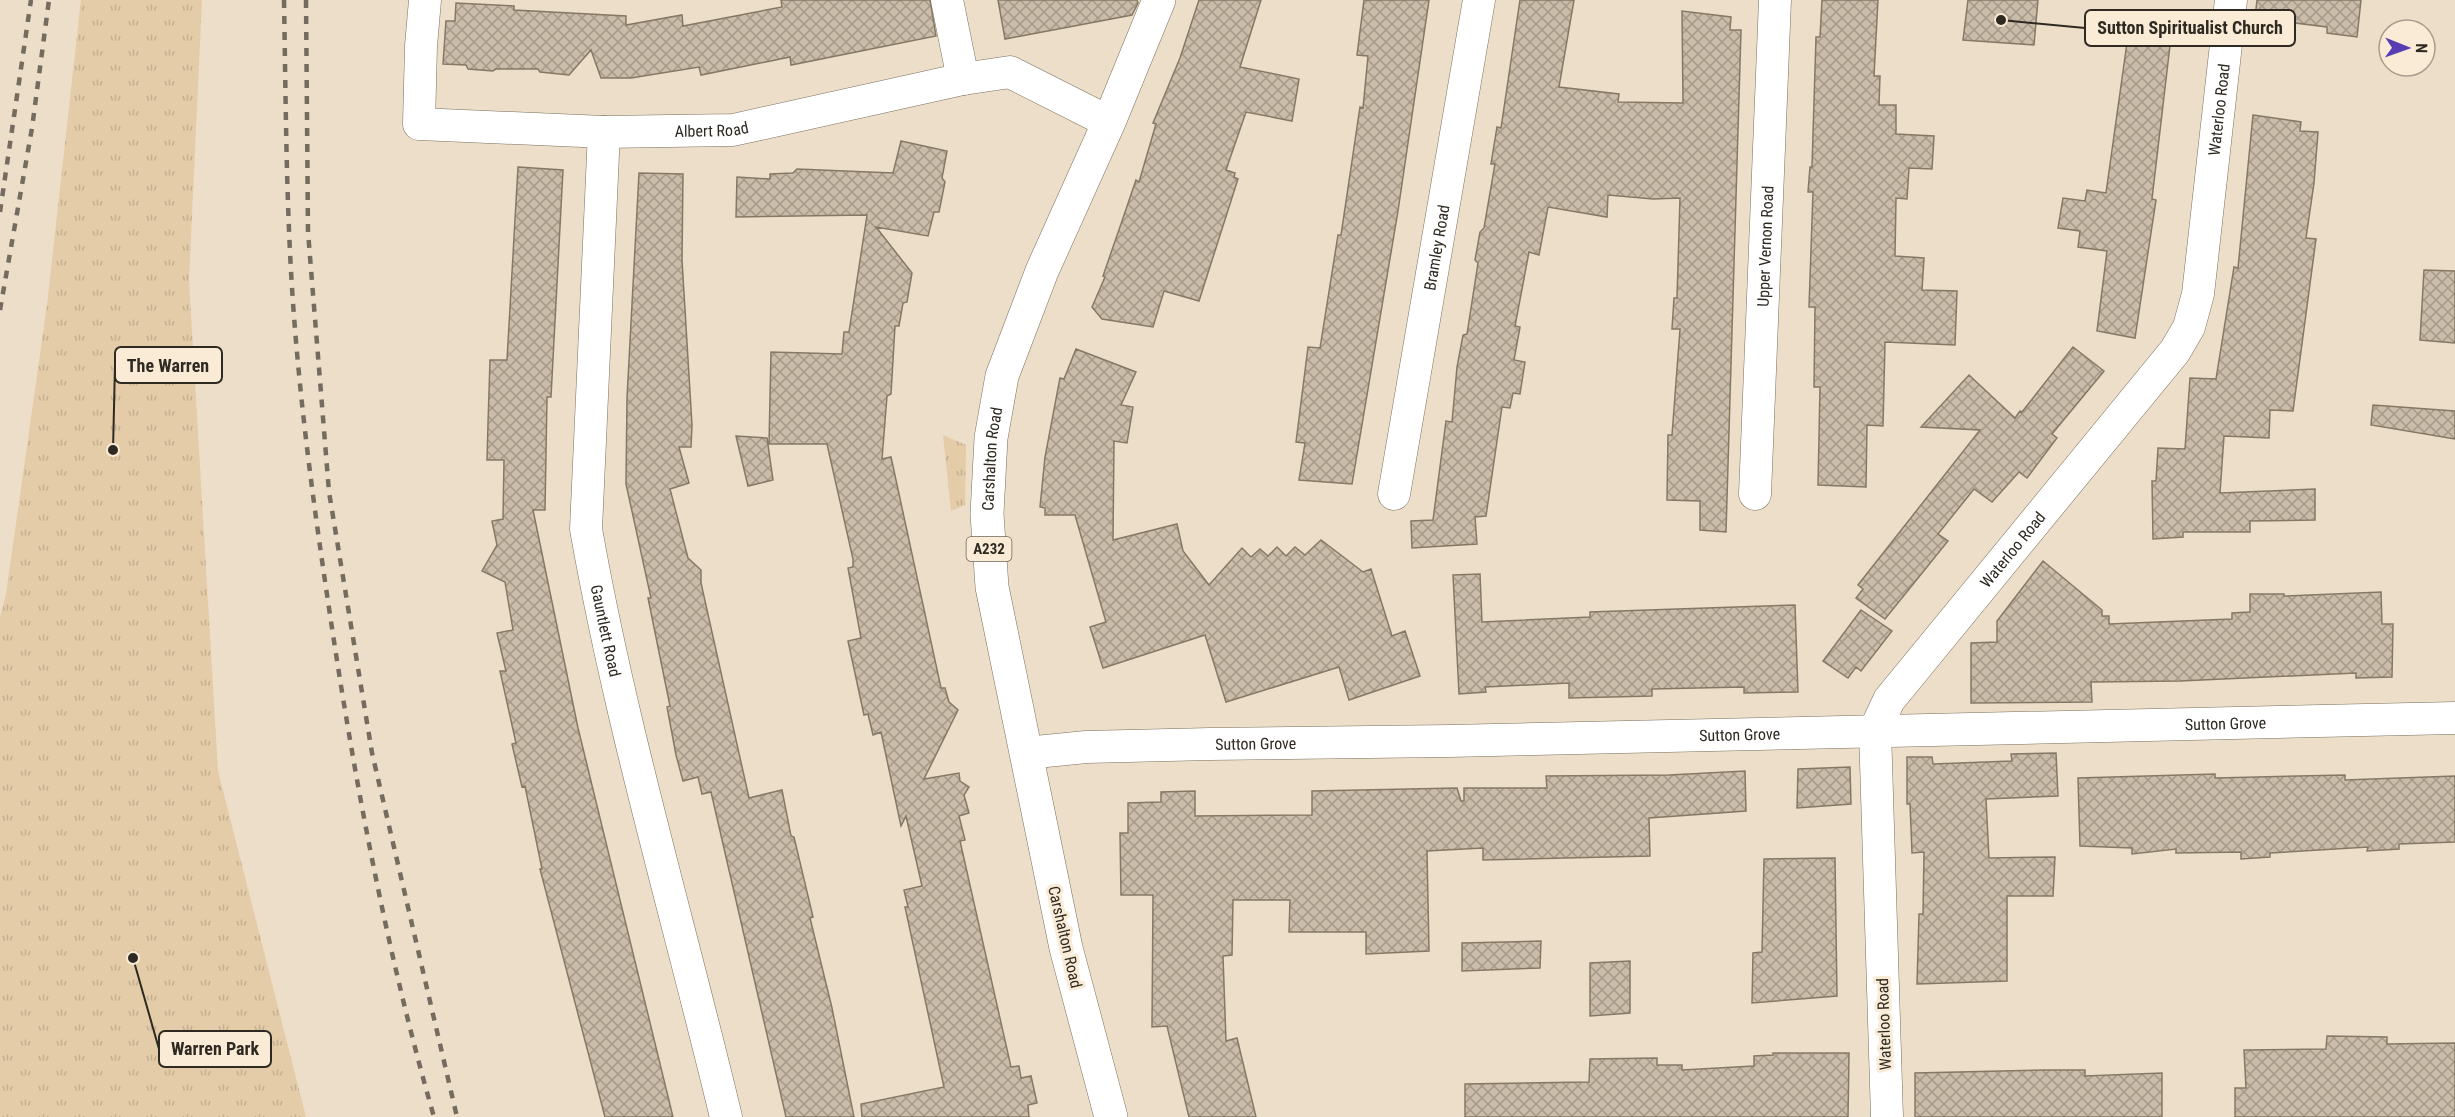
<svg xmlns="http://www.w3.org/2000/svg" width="2455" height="1117" viewBox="0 0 2455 1117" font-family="'Roboto Condensed',sans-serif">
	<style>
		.park { fill: url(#park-tufts) }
		.building { fill: url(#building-cross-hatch); stroke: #857966; stroke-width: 1.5 }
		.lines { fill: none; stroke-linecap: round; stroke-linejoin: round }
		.minor-casing { stroke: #7b6f5c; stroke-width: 33 }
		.trunk-casing { stroke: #7b6f5c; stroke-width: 34 }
		.minor { stroke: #fff; stroke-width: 32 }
		.trunk { stroke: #fff; stroke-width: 33 }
		.rail { stroke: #756c5f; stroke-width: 4.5; stroke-dasharray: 8 8; stroke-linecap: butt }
		.labels { text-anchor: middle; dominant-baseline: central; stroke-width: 6; stroke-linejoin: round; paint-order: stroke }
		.shield { fill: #f9ebd6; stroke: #6b6357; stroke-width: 1.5 }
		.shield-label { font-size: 15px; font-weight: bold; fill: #2e2921 }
		.street-label { font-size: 16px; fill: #2e2921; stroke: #f9ebd6 }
		.leader { fill: none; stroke: #2e2921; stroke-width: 2 }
		.callout-dot { fill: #2e2921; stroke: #f9ebd6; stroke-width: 2 }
		.callout { fill: #f9ebd6; stroke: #2e2921; stroke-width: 2 }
		.callout-label { font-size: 18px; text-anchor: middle; font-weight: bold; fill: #2e2921 }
	</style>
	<defs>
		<pattern id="park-tufts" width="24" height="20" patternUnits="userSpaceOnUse" patternTransform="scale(1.5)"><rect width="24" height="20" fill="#e4cca8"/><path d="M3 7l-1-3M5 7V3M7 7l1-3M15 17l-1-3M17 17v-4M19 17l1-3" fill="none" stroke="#c4af90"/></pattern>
		<pattern id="building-cross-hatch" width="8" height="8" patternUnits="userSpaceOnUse" patternTransform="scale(1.5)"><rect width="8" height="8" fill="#cabca8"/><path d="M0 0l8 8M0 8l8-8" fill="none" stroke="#a49988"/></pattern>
	</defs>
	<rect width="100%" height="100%" fill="#ecdec9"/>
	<path class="park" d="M81,0h121l-13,280 29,491 88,346h-306v-500l6,-23 41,-289z
		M943,435l23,10 -1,60 -14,6z"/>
	<path class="building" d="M781,0h149l6,36 -145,29 -1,-8 -89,18 -2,-8 -68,11h-30l-10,-28 -22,25 -29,-3 -2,-3h-42l-3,2 -25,-2 -2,-4 -23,-1 3,-43h9l1,-18 58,3v4l112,6v9l56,-10 1,11 99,-19z
		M998,0h139l1,3 -6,12 -127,24z
		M1199,0h62l-21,67 59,12 -7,42 -46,-9 -20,58 9,3 -1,4 4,2 -39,122 -35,-10 -11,36 -51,-8 -10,-12 13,-30 -2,-1 19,-55 14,-41 3,2 17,-58 -3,-1 27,-65z
		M1364,0h65l-31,211 -46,273 -53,-4 6,-37 -9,-1 12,-95 12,1 18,-113h3l19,-128 3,1 5,-52 -11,-1z
		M1520,0h54l-15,87 60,7 -1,8 65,1 -1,-92 49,6 -1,13h11l-15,502 -26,-2v-29l-33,-1 1,-65h4l8,-106h-8l2,-31h3l3,-100 -27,1 -45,-4 -1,22 -59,-10 -9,48 -10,-3 -14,74 5,1 -6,33 11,2 -5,32 -7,-1 -3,15 -8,-1 -16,109 -11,1 2,27 -65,4 -1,-27 22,-1 13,-99 6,1 5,-55 6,-32 4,-1 11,-71 -3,-3 5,-28 4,-4 11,-64h-4l6,-37 4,1z
		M1822,0h56l-4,76h6l-1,29h17v29l38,2 -2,33 -23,-1 -2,31 -11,-1 -1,58 29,2 -2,32 35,1 -2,54 -70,-3 -2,84 -16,-1 -1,62 -48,-2 2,-98h-6l1,-80h-6l4,-115h-5l2,-25h2l4,-130h4z
		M1968,0h70l-4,45 -71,-5z
		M2257,0h104l-4,37 -30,-4v-6l-72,-9z
		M2131,14l42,6 -21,179 4,1 -21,138 -38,-7 10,-80 -29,-4 2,-16 -22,-3 5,-30 22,3 2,-11 19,3z
		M2253,115l48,7 -1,9 18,1 -4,51 -8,55 10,1 -23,172 -23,-1 -1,28 -45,-2 -4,57 95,-4v31l-65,1v11h-67v5l-30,2 -1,-58h4l2,-33 27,1 5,-71 26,1 18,-112 4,1z
		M901,141l46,10 -5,27 3,4 -6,30h-5l-6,24 -52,-9 36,46 -5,29 -4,1 -4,23h-4l-4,68 -4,2 -5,63 9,-2 50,231h4l4,14 9,8 -34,69 35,-6 1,8 9,6 -5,8 5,18 -10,3 6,24 -5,1 51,226 8,-1 2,12 10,-2 6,27 -9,2 1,12h-167l-1,-13 83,-17 -39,-180h3l-4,-17 18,-4 -16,-70 -5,10 -20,-94 -8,3 -5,-21 -4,1 -16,-74 13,-3 -13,-70 5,-1v-8l-26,-115h-58l2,-92 71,2 2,-22h5l18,-117 -131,2 1,-40 33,2v-5l23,-1 4,-4 96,4z
		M518,167l45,3 -12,227h-4l-2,113h-12l45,218 95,389h-68l-65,-248h2l-17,-83 -3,1 -10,-43 4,-1 -16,-72h6l-9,-38 16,-3 -8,-48 -23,-11 15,-26 -5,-24 11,-2 1,-59h-17l1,-36 2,-64h17z
		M639,173l44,1 -1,86 10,165 -1,22h-12l10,36 -19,6 18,69 13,12v13l48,215 33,-8 9,46 3,1 19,80 -3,1 22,90 22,109h-68l-75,-325 -9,2 -4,-17 -15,4 -7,-26 -9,-48 3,-1 -22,-108h3l-25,-114 1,-86z
		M2424,270l31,1v72l-35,-3z
		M2073,347l31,24 -52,63 5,4 -30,40 -8,-6 -27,30 -18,-13 -36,45 10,7 -63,78 -29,-21 7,-9 -5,-4 122,-155 -59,-3 48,-52 46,43 5,-7 2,1z
		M1076,349l60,23 -15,33 12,2 -6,36 -13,-2 -1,99 64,-16 6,27 26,34 33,-37 9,9 9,-8 8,7 9,-9 9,9 9,-9 10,8 16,-15 42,32 8,-3 21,67 13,-5 15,45 -71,24 -10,-33 -113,35 -21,-67 -102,33 -13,-41 16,-5 -31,-107h-30v-7l-5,-1 5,-50 15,-79 4,1z
		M2373,405l82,6v28l-84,-14z
		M736,436l31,2 6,42 -25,6z
		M2043,561l59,49v6h7v8l123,-5v-6l18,-1v-18h34v2l97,-4 1,32h11l-1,53 -36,1v-5l-176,8 -89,1 1,20 -121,1v-60l26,-1v-21z
		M1480,574l2,48 108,-5v-5l205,-7 3,87 -54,1v-6l-92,2v7l-83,2v-15l-84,4 1,5 -27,2 -6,-119z
		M1861,610l31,21 -31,40 -5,-4 -8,11 -25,-17z
		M2056,753l2,43 -72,3 3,59 66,-1 -2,39h-46v85l-90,3 2,-70h4l1,-62 -12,1 -2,-49h-3v-47h25l1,7 79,-3 -1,-7z
		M1850,767l1,37 -54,4 1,-39z
		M1745,771l1,40 -97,7 1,38 -167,4v-12l-56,3 2,100 -63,3v-22h-77l1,-32h-57l-1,55 -9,1 3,85 11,-3 19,79h-67l-22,-91 -15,1 1,-132h-32l-1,-62h8v-30l33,-1v-10l34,-1v25l117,-1v-24l145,-3 4,13h3v-13h83l-1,-12 123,-1z
		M2215,774v4l130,-3v5l110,-4v66l-56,2v5l-32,2 1,-4 -98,6v4l-29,2v-7l-65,1v-4l-44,5v-6l-52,-2 -2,-68z
		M1835,858l2,138 -85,7 1,-50 9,-1 2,-93z
		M1541,941l-1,27 -78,3v-28z
		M1630,961v52l-40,3v-53z
		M2327,1036l60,1v7l68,-1v74h-220v-29h11l-2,-38 82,-1z
		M1773,1053h76l-1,64h-383v-33l124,-2 1,-23 67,-1v7h25v5l72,-4v-10l19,-1z
		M2045,1070h40v6l77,-3v44h-247v-44z"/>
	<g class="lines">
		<g class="minor-casing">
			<g id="minor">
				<path id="s1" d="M425,0l-4,46 -2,78 185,8 129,-2 230,-51 47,-7 99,50"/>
				<path d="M947,0l16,79"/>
				<path id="s2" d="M604,132l-18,397c35,198 93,392 140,588"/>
				<path id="s3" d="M1394,494l85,-494"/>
				<path id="s4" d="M1755,494l20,-494"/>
				<path id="s5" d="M1026,753l60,-6 124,-3 239,-3 1006,-23"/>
				<path id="s6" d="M1887,1117l-12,-387 14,-30 286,-349 14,-24 9,-33 33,-294"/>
			</g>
		</g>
		<g class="trunk-casing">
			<g id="trunk">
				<path id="s7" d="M1111,1117l-45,-169 -74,-361 -5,-73 4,-76 11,-62 40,-105 67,-149 50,-122"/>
			</g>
		</g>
		<use href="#minor" class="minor"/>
		<use href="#trunk" class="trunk"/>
		<path class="rail" d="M284,0c2,110 2,220 11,329 8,100 22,200 37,299 25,165 56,329 102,489
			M306,0l2,232 21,260 43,261 85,364
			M0,212l31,-212
			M0,310l32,-182 17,-128"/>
	</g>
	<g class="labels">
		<rect class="shield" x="966.5" y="537" width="45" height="24" rx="4.5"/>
		<g class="shield-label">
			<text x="989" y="549">A232</text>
		</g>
		<g class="street-label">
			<text stroke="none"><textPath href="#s6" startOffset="1119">Waterloo Road</textPath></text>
			<text stroke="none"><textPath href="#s1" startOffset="417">Albert Road</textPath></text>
			<text stroke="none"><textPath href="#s3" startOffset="250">Bramley Road</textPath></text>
			<text stroke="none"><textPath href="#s4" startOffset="248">Upper Vernon Road</textPath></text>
			<text stroke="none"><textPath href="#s7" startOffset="672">Carshalton Road</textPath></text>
			<text stroke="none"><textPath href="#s6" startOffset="615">Waterloo Road</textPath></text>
			<text stroke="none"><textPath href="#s2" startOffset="501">Gauntlett Road</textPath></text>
			<text stroke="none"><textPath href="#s5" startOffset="1200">Sutton Grove</textPath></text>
			<text stroke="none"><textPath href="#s5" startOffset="714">Sutton Grove</textPath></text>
			<text stroke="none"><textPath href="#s5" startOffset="230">Sutton Grove</textPath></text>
			<text transform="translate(1065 937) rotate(77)">Carshalton Road</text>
			<text transform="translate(1884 1024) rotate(-92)">Waterloo Road</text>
		</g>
	</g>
	<path class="leader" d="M2001 20L2085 28M113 450L115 365M133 958L159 1049"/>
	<g class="callout-dot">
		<circle cx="2001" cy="20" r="6"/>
		<circle cx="113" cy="450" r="6"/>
		<circle cx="133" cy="958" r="6"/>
	</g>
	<g class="callout">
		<rect x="2085" y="10" width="210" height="36" rx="6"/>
		<rect x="115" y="347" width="107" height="36" rx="6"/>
		<rect x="159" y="1031" width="112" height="36" rx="6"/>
	</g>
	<g class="callout-label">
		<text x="2190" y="34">Sutton Spiritualist Church</text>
		<text x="168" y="372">The Warren</text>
		<text x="215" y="1055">Warren Park</text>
	</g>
	<g transform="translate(2407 48) rotate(91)"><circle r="28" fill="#f9ebd6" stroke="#a89d8e" stroke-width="1.5"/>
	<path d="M0-4.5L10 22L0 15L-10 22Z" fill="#583cb4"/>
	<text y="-9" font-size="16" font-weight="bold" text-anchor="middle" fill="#2e2921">N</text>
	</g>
</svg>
